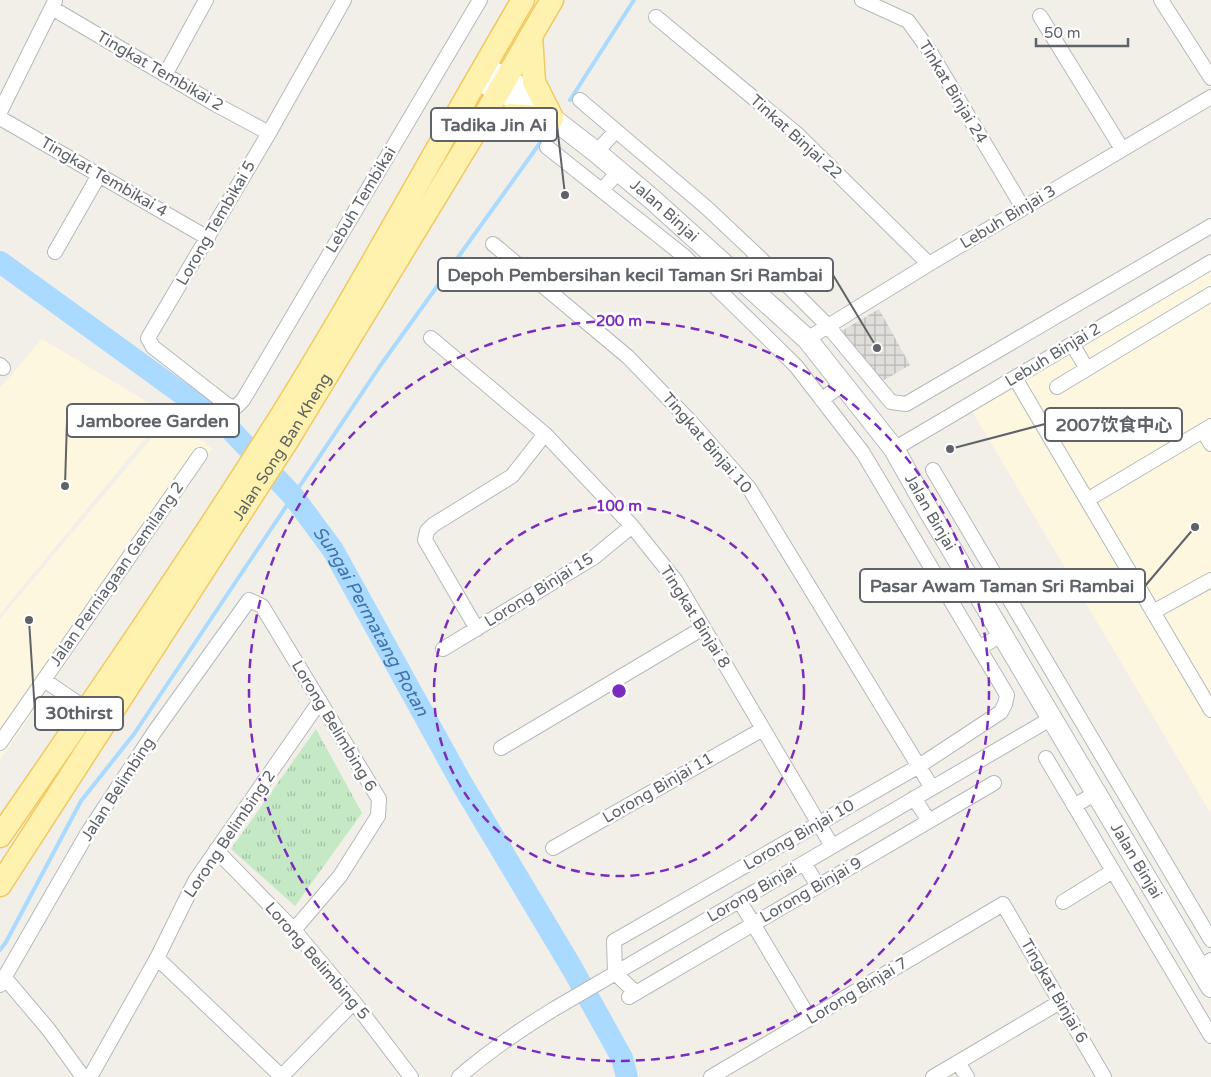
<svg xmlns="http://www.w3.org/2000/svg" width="1211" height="1077" viewBox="0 0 1211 1077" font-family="'Varela Round','Noto Sans SC',sans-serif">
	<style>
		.commercial { fill: #fef7e0 }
		.industrial { fill: url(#industrial-grid) }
		.park { fill: url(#park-tufts) }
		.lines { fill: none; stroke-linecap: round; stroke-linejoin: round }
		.stream { stroke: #aadaff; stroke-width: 4 }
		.river { stroke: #aadaff; stroke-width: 22 }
		.street-casing { stroke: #b5b8bc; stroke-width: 16 }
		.secondary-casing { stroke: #b6babf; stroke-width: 22 }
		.primary-casing { stroke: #f2c960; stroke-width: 25 }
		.street { stroke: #fff; stroke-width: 14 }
		.secondary { stroke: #fff; stroke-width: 20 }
		.primary { stroke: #fff2af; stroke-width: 22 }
		.ring { fill: none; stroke: #7b2cbf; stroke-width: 2.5; stroke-dasharray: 9 6 }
		.labels { text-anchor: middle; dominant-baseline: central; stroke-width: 5; stroke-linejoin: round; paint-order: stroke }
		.street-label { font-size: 16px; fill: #5f6368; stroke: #fff }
		.water-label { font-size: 18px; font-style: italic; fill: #4174aa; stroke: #fff }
		.centre { fill: #7b2cbf; stroke: #fff; stroke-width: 2.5 }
		.ring-label { font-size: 15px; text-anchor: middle; font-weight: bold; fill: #7b2cbf; stroke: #fff; stroke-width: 5; stroke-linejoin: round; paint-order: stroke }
		.leader { fill: none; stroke: #5f6368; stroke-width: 2 }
		.callout-dot { fill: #5f6368; stroke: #fff; stroke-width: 2 }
		.callout { fill: #fff; stroke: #5f6368; stroke-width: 2 }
		.callout-label { font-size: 18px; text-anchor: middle; font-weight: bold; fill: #5f6368 }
	</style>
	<defs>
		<pattern id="industrial-grid" width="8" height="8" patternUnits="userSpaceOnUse" patternTransform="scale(1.25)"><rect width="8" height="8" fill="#e0deda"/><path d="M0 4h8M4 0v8" fill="none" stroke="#b9b8b5"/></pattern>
		<pattern id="park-tufts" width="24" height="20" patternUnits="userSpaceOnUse" patternTransform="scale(1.25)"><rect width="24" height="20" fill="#c5e8c5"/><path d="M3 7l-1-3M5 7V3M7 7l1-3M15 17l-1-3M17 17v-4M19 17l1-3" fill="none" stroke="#a3c0a4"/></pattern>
	</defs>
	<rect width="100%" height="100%" fill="#f1efe8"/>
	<path class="commercial" d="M1211,271v543l-239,-403z
		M42,339l124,74 -166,201v-226z
		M171,415l41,34 -212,311v-141z"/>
	<path class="industrial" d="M879,309l31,56 -29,17 -41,-50z"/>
	<path class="park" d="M316,729l46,84 -67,93 -64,-57z"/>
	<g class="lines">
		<path class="stream" d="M570,100l64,-100
			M0,950l6,-8 75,-141 53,-67 246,-368 160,-223"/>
		<path class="river" id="s1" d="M0,262l228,165 65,69 40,54 129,234 110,184 50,90 5,19"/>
		<g class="street-casing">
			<path id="street" d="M344,0l-75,133 -121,205 5,9 77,60 7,-1 6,-6 237,-400
				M862,0l46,21 21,29 94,158
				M1161,0l50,78
				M52,8l163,96 54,29
				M1040,16l82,133
				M656,17l142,118 131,129
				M165,75l41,-75
				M580,100l127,108 51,48 69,69 64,77 15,2 305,-178
				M0,112l55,-111
				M0,118l208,120
				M547,147l137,109 112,110 67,87 144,242 -2,9 -4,8 -82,54 -305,175 1,32 21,20
				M596,152l20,-21
				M602,190l17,-19
				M493,244l135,113 62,64 59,67 183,300
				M55,252l44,-77
				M739,277l19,-21
				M431,338l114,96 87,92 44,55 156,265
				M807,339l122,-75 282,-167
				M1072,344l15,25
				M0,365l3,3
				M1015,378l196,332
				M1057,387l154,-93
				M822,400l21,-17
				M1203,431l8,13
				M894,449l317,-187
				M933,470l278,470
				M1087,500l124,-74
				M1153,612l58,-32
				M477,629l-52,-89 2,-9 6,-6 79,-49 33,-42
				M980,648l22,-14
				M443,649l150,-91 39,-32
				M44,680l44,30
				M0,743l200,-288
				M501,748l202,-120
				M1046,758l165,278
				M914,798l15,23
				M1074,806l22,-13
				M553,848l210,-119
				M216,850l78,80 60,72 57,75
				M804,863l14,23
				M739,900l71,119
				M1063,902l50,-31
				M157,958l124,118
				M1199,967l12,-7
				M5,978l44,52 34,47
				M0,985l87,-151 68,-103 94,-131 13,6 117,193 -1,17 -38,60 -46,54
				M629,997l365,-214
				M958,1062l9,15
				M90,1077l67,-119 38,-77 125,-180
				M281,1077l73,-75
				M459,1077c29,-26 61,-47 95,-68l498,-291
				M711,1077l292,-173 101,173
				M933,1077l127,-75"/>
		</g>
		<g class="secondary-casing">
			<g id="secondary">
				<path d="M484,66l47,27 12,14"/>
				<path id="s2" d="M476,79l76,39 44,34 57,48 154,139 87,110 36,64 281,474"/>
			</g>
		</g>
		<g class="primary-casing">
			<g id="primary">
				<path d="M531,36l3,46 18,36"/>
				<path d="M475,132l36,-17 41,3"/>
				<path d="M0,836c92,-133 184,-267 271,-404 89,-141 167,-288 252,-432"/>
				<path id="s3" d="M0,885l287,-444 188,-309 77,-132"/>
			</g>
		</g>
		<use href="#street" class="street"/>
		<use href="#secondary" class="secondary"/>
		<use href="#primary" class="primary"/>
	</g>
	<g class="ring">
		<circle cx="619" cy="691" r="185"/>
		<circle cx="619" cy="691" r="370"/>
	</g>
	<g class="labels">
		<g class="street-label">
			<text transform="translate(160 71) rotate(30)">Tingkat Tembikai 2</text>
			<text transform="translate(953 92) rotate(59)">Tinkat Binjai 24</text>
			<text transform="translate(796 137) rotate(42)">Tinkat Binjai 22</text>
			<text transform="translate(104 177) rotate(30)">Tingkat Tembikai 4</text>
			<text transform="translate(361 200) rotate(-59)">Lebuh Tembikai</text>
			<text stroke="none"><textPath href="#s2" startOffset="231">Jalan Binjai</textPath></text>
			<text transform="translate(1008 217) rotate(-31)">Lebuh Binjai 3</text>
			<text transform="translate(216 223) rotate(-60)">Lorong Tembikai 5</text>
			<text transform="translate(1053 355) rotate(-31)">Lebuh Binjai 2</text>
			<text transform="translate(707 443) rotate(49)">Tingkat Binjai 10</text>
			<text stroke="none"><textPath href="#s3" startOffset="521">Jalan Song Ban Kheng</textPath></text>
			<text stroke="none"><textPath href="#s2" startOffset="636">Jalan Binjai</textPath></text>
			<text transform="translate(117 574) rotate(-55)">Jalan Perniagaan Gemilang 2</text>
			<text transform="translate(539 590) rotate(-32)">Lorong Binjai 15</text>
			<text transform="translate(695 617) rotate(58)">Tingkat Binjai 8</text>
			<text transform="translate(334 726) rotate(59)">Lorong Belimbing 6</text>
			<text transform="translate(658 788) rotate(-30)">Lorong Binjai 11</text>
			<text transform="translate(118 789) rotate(-57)">Jalan Belimbing</text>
			<text transform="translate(230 834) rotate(-56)">Lorong Belimbing 2</text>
			<text transform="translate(799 835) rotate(-30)">Lorong Binjai 10</text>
			<text stroke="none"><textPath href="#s2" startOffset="1041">Jalan Binjai</textPath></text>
			<text transform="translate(811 890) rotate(-30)">Lorong Binjai 9</text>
			<text transform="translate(752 893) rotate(-30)">Lorong Binjai</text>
			<text transform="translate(317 961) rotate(49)">Lorong Belimbing 5</text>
			<text transform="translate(857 991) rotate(-31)">Lorong Binjai 7</text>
			<text transform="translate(1054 991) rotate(60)">Tingkat Binjai 6</text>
		</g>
		<g class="water-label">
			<text stroke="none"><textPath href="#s1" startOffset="524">Sungai Permatang Rotan</textPath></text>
		</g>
	</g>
	<circle cx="619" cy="691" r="8" class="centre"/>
	<g class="ring-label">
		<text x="619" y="326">200 m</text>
		<text x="619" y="511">100 m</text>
	</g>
	<path class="leader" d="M565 195L557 125M877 348L833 275M65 486L67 420M950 449L1045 424M1195 527L1145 586M29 620L35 713"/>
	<g class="callout-dot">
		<circle cx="565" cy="195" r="5"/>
		<circle cx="877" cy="348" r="5"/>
		<circle cx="65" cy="486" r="5"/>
		<circle cx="950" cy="449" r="5"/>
		<circle cx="1195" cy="527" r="5"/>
		<circle cx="29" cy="620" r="5"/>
	</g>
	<g class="callout">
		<rect x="431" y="108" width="126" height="33" rx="5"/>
		<rect x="438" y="258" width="395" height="33" rx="5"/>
		<rect x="67" y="404" width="172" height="33" rx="5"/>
		<rect x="1045" y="408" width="137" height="33" rx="5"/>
		<rect x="860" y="569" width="285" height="33" rx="5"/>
		<rect x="35" y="697" width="88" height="33" rx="5"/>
	</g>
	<g class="callout-label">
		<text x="494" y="131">Tadika Jin Ai</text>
		<text x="635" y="281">Depoh Pembersihan kecil Taman Sri Rambai</text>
		<text x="153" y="427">Jamboree Garden</text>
		<text x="1114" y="431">2007饮食中心</text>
		<text x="1002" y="592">Pasar Awam Taman Sri Rambai</text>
		<text x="79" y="719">30thirst</text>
	</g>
	<path d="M1036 38v8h92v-8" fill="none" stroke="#5f6368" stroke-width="2.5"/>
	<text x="1044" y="38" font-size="15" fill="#5f6368" stroke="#ffffff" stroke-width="4" paint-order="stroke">50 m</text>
</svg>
